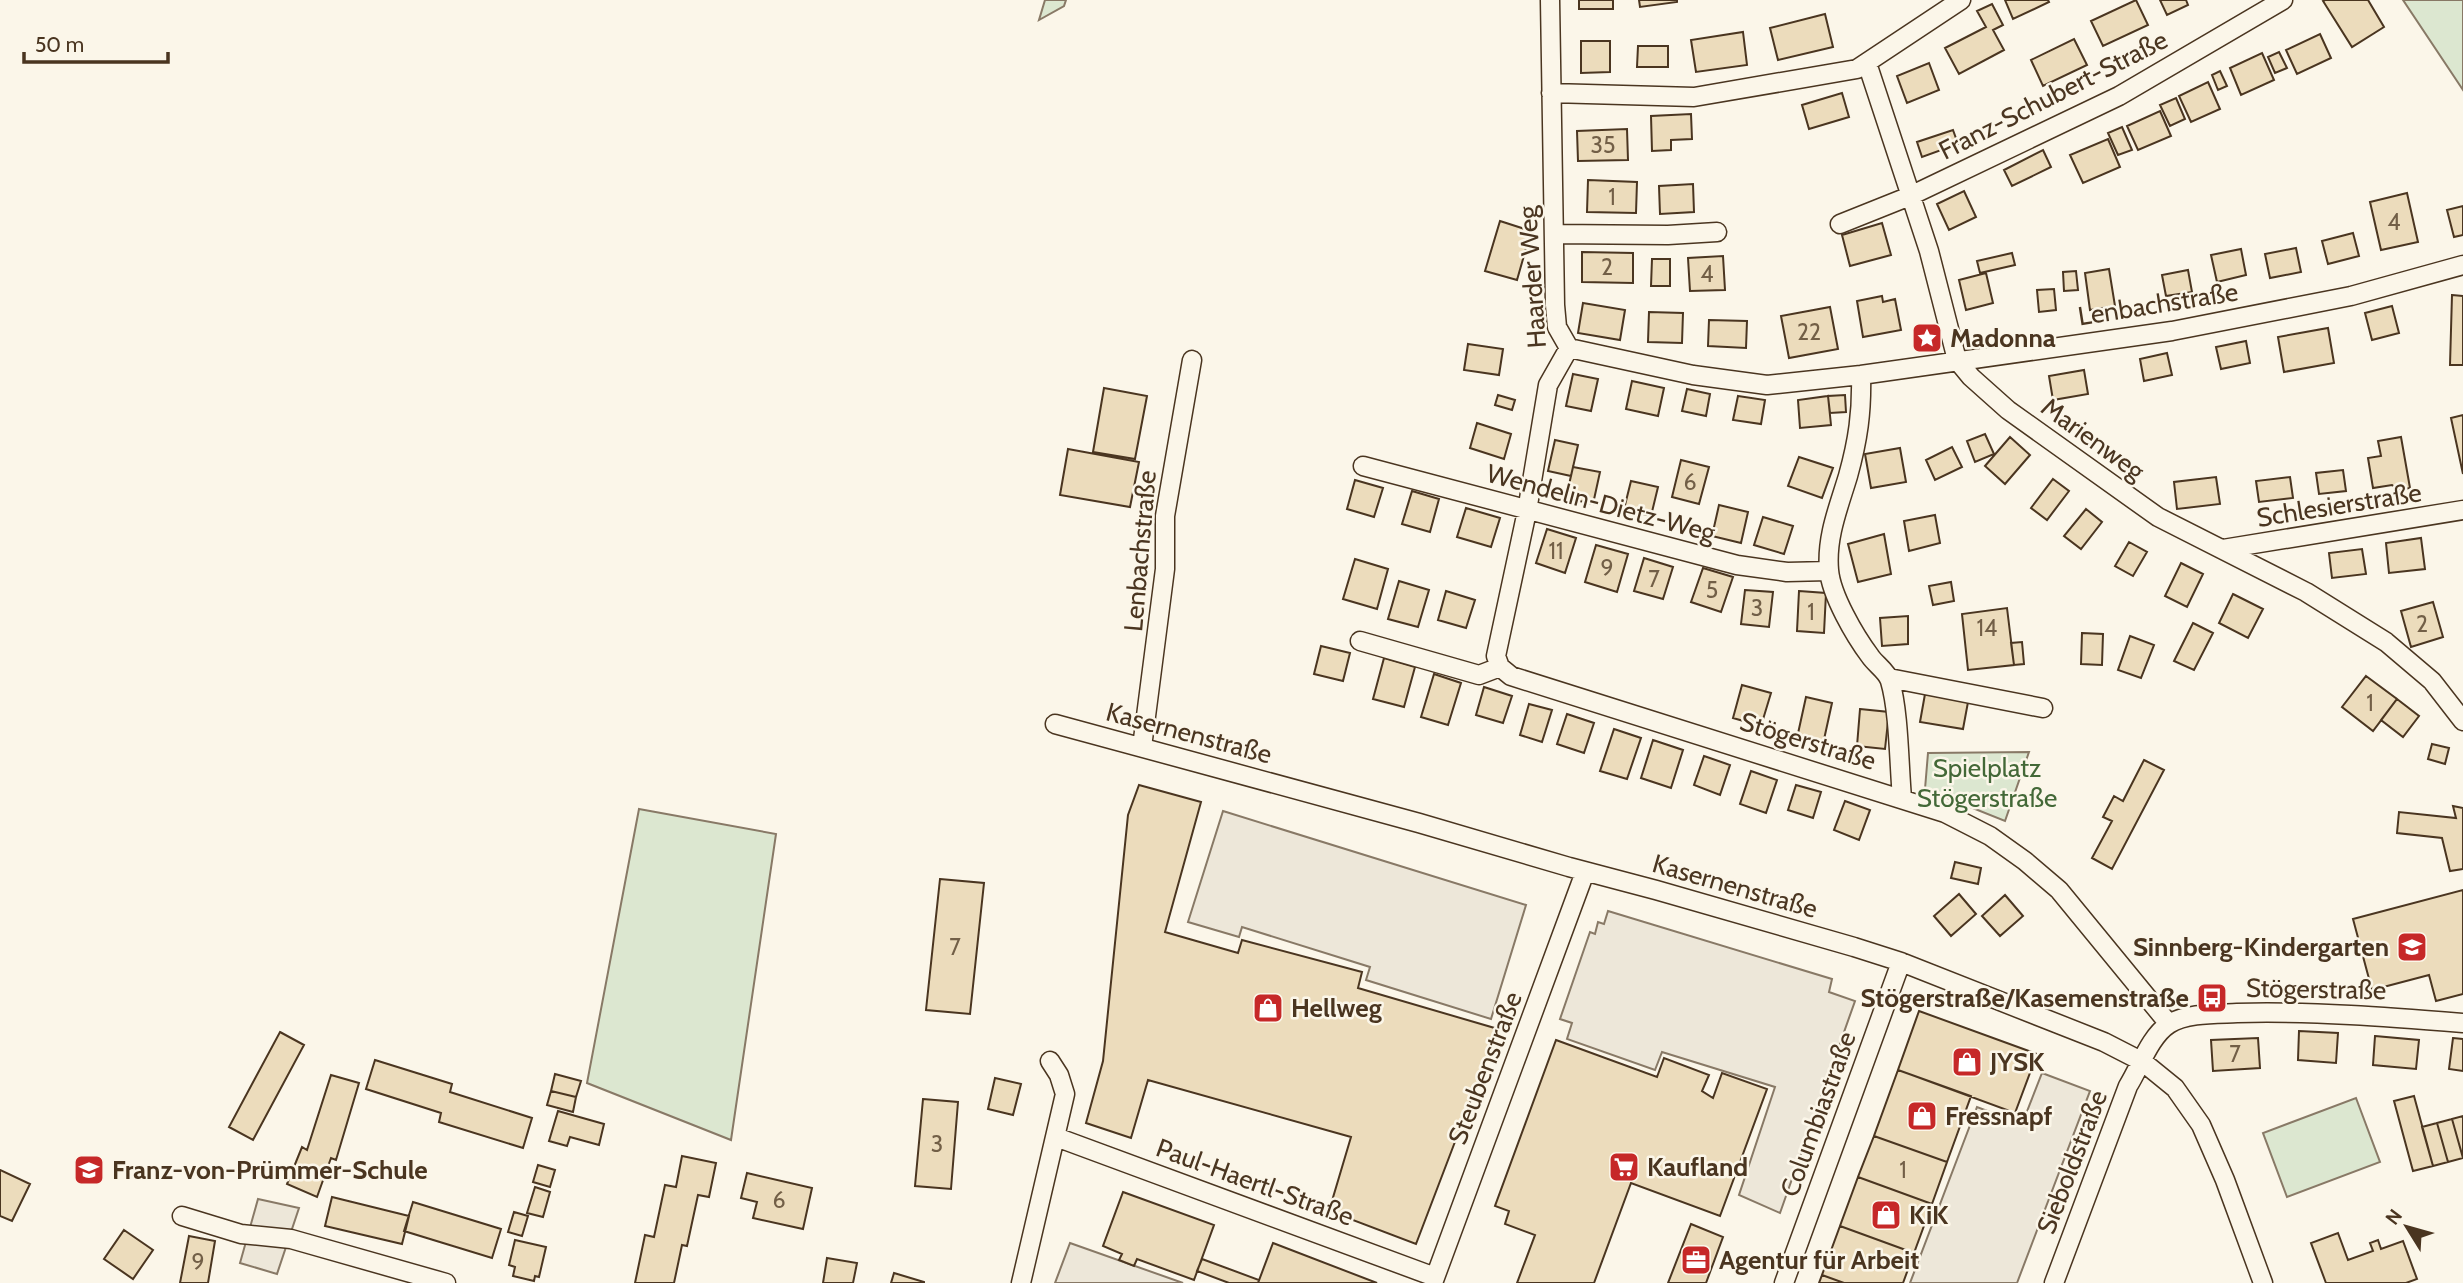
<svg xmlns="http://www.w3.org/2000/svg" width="2463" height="1283" viewBox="0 0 2463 1283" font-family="Cabin,sans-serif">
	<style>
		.green { fill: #dce7d0; stroke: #887966; stroke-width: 2 }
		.parking { fill: #ede7d9; stroke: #887966; stroke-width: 2 }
		.building { fill: #ecdcbc; stroke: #4a3520; stroke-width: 2 }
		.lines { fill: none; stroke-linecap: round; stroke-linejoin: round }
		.minor-casing { stroke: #4a3520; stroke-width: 21 }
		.minor { stroke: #fbf6e9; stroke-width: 18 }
		.labels { text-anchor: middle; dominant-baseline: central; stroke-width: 5; stroke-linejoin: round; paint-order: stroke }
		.number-label { font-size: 23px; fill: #725f47 }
		.street-label { font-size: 26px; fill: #4a3520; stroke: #fbf6e9 }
		.poi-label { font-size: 26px; font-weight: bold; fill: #4a3520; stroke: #fbf6e9; text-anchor: start }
		.park-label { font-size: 26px; fill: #436837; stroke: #fbf6e9 }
	</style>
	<rect width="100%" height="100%" fill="#fbf6e9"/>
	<path class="green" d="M1045,0h21l-2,6 -25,14z
		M2403,0h60v90z
		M2029,752l-24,69 -80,-32 3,-36z
		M639,809l137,25 -45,306 -144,-57z
		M2356,1098l24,64 -93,35 -24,-64z"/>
	<path class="parking" d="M1223,811l303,94 -35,114 -125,-39 4,-13 -128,-40 -3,10 -51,-15z
		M1608,911l224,68 -3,13 26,9 -75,212 -41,-18 36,-108 -113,-35 -7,18 -88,-31 5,-16 -12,-4 30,-87 5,2 3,-12 6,2z
		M2042,1073l48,18 -73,192h-107l67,-176 45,17z
		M258,1199l41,9 -22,66 -37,-11z
		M1070,1243l113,40h-128z"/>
	<path class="building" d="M1579,0h34v9h-34z
		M1639,0h38v2l-37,5z
		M2005,0h43l1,2 -36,17z
		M2136,0l12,25 -45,21 -12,-25z
		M2160,0h26l2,5 -21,10z
		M2325,0h43l16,27 -32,20 -29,-46z
		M1992,4l11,21 -10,5 11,20 -45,24 -14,-26 41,-21 -9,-16z
		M1825,14l8,33 -55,13 -8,-32z
		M1743,32l4,33 -51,7 -5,-32z
		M2320,34l11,24 -34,16 -11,-24z
		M2074,39l13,26 -44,21 -12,-26z
		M1581,41h29v31l-29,1z
		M1638,46h30v21h-31z
		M2279,52l8,16 -12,5 -7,-16z
		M2262,53l12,27 -33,15 -11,-27z
		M1929,63l10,27 -32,13 -10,-27z
		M2220,71l7,15 -9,4 -6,-15z
		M2208,82l12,27 -29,13 -12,-26z
		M1842,93l7,24 -40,12 -7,-24z
		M2176,98l9,21 -15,7 -10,-21z
		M2160,111l11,25 -33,14 -11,-24z
		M1691,114l1,25 -21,1v10l-19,1 -1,-35z
		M2122,127l10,23 -14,5 -10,-22z
		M1627,129l1,31 -50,1 -1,-30z
		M1953,130l5,14 -36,13 -5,-15z
		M2108,139l12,28 -37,16 -13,-28z
		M2043,150l8,17 -39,19 -8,-16z
		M1588,180l49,2 -1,31 -49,-1z
		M1693,184l1,28 -34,2 -1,-28z
		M1964,191l12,26 -27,13 -12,-26z
		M2407,193l11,49 -37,8 -11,-48z
		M2463,206v29l-9,2 -7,-27z
		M1500,221l31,10 -14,49 -32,-9z
		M1882,223l9,32 -41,11 -8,-31z
		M2353,233l6,23 -31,8 -6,-23z
		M2296,248l5,24 -31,6 -5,-24z
		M2241,249l5,26 -29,7 -6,-27z
		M1582,252l51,1v30l-51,-1z
		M2012,253l3,12 -35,8 -3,-12z
		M1723,256l2,34 -35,1 -2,-33z
		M1652,259h18v27h-19z
		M2109,269l6,37 -25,4 -5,-37z
		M2188,270l4,22 -26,4 -4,-21z
		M2076,271l2,19 -14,1 -1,-19z
		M1986,273l7,30 -27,7 -7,-30z
		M2054,289l2,21 -17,2 -2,-22z
		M2452,295l11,1v69h-13z
		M1882,296l1,6 12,-3 6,31 -38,7 -6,-36z
		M1583,303l42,7 -5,30 -42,-7z
		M2392,306l7,27 -27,7 -7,-27z
		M1830,307l8,42 -49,9 -8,-42z
		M1649,312l34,1 -1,30 -34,-1z
		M1709,320l38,1 -1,27 -38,-2z
		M2328,328l6,35 -50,9 -6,-35z
		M2246,341l4,22 -29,6 -5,-22z
		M1468,344l35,5 -4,26 -35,-5z
		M2167,353l5,22 -28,6 -4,-22z
		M2084,370l4,24 -35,6 -4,-24z
		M1573,374l25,5 -7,32 -25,-5z
		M1632,381l32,7 -6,28 -32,-7z
		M1104,388l43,8 -12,63 -42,-7z
		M1687,389l23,5 -4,22 -24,-5z
		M1498,395l17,5 -3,10 -17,-5z
		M1845,395l1,17 -16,1 -2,-17z
		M1738,396l27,4 -4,24 -28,-4z
		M1828,396l3,29 -31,3 -2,-28z
		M2463,415v59l-12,-56z
		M1477,423l34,11 -7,25 -34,-11z
		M1985,434l9,20 -19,8 -8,-21z
		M2010,437l20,18 -25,29 -20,-18z
		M2401,437l9,51 -11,2 -7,-5 -19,3 -5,-30 13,-2 -3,-15z
		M1555,440l23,5 -7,31 -23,-5z
		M1952,447l10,20 -27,13 -9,-20z
		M1900,448l6,34 -35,6 -6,-34z
		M1068,449l71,13 -9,45 -70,-12z
		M1799,457l34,11 -11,30 -34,-12z
		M1681,460l28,7 -10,37 -27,-7z
		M1573,467l27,5 -7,32 -27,-6z
		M2343,470l3,21 -27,3 -3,-21z
		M2216,477l4,27 -43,5 -3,-27z
		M2290,477l3,21 -34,4 -3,-21z
		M2053,479l16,12 -22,29 -16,-12z
		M1355,480l28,8 -9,29 -27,-8z
		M1631,481l27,6 -7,29 -27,-7z
		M1412,491l27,8 -9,33 -28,-8z
		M1719,505l29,7 -7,31 -29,-7z
		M1466,508l34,10 -9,29 -34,-10z
		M2086,509l16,13 -21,27 -17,-13z
		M1935,515l5,28 -31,8 -5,-30z
		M1763,517l30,9 -9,28 -30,-9z
		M1547,529l29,9 -11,35 -29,-10z
		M1884,534l7,40 -33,8 -10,-38z
		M2421,538l4,31 -36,4 -3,-30z
		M2129,542l18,10 -14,24 -18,-10z
		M1596,545l32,9 -11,38 -32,-10z
		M2362,549l4,25 -34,4 -3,-25z
		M1644,558l29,9 -10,32 -29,-8z
		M1355,559l33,10 -11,40 -34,-10z
		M2181,563l22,11 -16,33 -22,-11z
		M1703,568l30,9 -12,35 -30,-10z
		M1399,581l30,9 -11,37 -30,-8z
		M1951,582l3,19 -21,4 -4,-19z
		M1745,590l28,2 -4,35 -28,-3z
		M1446,591l29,9 -9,28 -28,-8z
		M1799,591l27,2 -2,40 -27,-2z
		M2233,594l30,15 -15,29 -29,-15z
		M2433,602l10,35 -32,10 -10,-36z
		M2007,608l7,57 -46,5 -6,-56z
		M1908,616v28l-26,2 -2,-28z
		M2193,623l20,10 -19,37 -20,-9z
		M2082,633l21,1 -1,31 -21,-1z
		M2130,636l24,9 -13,33 -23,-8z
		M2022,642l2,22 -10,1 -3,-22z
		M1321,646l29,7 -7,28 -29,-7z
		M1384,658l31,9 -11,40 -31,-8z
		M1434,674l27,9 -13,42 -27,-8z
		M2366,676l31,23 -24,32 -31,-24z
		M1742,685l29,8 -10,33 -28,-8z
		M1484,687l28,9 -9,27 -27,-8z
		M1925,694l43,8 -5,27 -43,-7z
		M1806,697l26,6 -9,41 -26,-6z
		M2397,699l22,17 -16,21 -22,-17z
		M1529,704l23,6 -10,32 -22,-7z
		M1860,709l29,3 -4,37 -28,-3z
		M1567,714l27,9 -10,30 -27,-9z
		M1614,729l27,9 -14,41 -27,-8z
		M1653,740l30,10 -12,38 -30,-10z
		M2432,744l17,4 -4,16 -17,-5z
		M1704,756l26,9 -10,30 -26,-10z
		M2144,760l20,10 -52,99 -20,-11 20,-37 -9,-4 11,-21 9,5z
		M1751,771l26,9 -11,33 -26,-9z
		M1139,785l62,17 -36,130 73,21 4,-13 120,32 -4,16 140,41 -82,215 -87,-33 22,-74 -203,-57 -17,58 -45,-15 17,-62 25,-246z
		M1796,785l25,7 -8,26 -25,-8z
		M1845,801l25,9 -11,30 -25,-10z
		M2453,806l10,2v61l-13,2 -8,-33 -45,-5 2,-21 57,6z
		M1955,862l26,6 -3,16 -27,-6z
		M940,879l44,4 -14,131 -44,-4z
		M2463,890v104l-27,7 -7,-26 -57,15 -19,-71z
		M1959,894l17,20 -25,22 -17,-20z
		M2005,895l18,21 -23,20 -18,-20z
		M1919,1011l118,43 -22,59 -117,-43z
		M2299,1031l39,2 -2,30 -38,-3z
		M280,1032l24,13 -51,95 -24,-13z
		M2375,1036l44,4 -3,29 -43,-4z
		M2258,1038l2,30 -47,3 -2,-31z
		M2453,1038l10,1v32l-14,-2z
		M1556,1040l101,37 7,-19 45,17 -7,16 11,7 9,-25 45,16 -47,127 -89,-33 -37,100h-77l18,-48 -30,-11 4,-13 -14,-5z
		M375,1060l77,24 -2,8 82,26 -9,30 -84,-26 2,-9 -75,-24z
		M1898,1070l73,26 -24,66 -73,-26z
		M555,1074l26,7 -5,16 -25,-6z
		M331,1075l28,8 -23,77 -5,-2 -14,39 -30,-13 15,-37 5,3z
		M995,1078l26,6 -8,31 -25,-6z
		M551,1091l25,6 -3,15 -26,-7z
		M2414,1096l19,70 -20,5 -19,-70z
		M923,1099l35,3 -7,87 -36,-3z
		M558,1111l46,13 -5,21 -29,-8 -3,9 -18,-5z
		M2463,1116v42l-11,-39z
		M2452,1119l11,39 -15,4 -11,-39z
		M2437,1123l11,39 -15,4 -11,-39z
		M1874,1136l73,26 -15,42 -74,-27z
		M682,1156l34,7 -7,34 -11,-2 -11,51 -5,-1 -8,38h-39l10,-48 9,2 11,-52 11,2z
		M538,1165l17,5 -5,17 -17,-5z
		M0,1170l30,14 -18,37 -12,-5z
		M747,1173l65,15 -9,41 -50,-11 4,-16 -16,-4z
		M1858,1177l74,27 -18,49 -74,-27z
		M535,1187l15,5 -7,25 -16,-4z
		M1123,1192l91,33 -20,55 -57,-21 -3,7 -15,-6 3,-6 -19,-8z
		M332,1197l77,19 -7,28 -77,-18z
		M413,1202l88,27 -9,29 -88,-27z
		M514,1212l14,4 -6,20 -14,-4z
		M1691,1224l32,13 -17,46h-38z
		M1840,1226l74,27 -11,30h-59l-22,-8z
		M124,1230l29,20 -20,29 -29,-20z
		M2338,1233l10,27 25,-9 -3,-8 8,-3 3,9 22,-8 14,38 -11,4h-80l-15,-40z
		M189,1236l26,5 -7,42h-28z
		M515,1240l31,7 -7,30 -4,-1 -1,5 -21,-5 2,-9 -6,-2z
		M1273,1243l104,40h-119z
		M827,1258l30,5 -4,20h-30z
		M1202,1259l57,21 -1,3h-29l-32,-12z
		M894,1273l30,9v1h-33z
		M1822,1275l22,8h-25z"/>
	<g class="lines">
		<g class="minor-casing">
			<path id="minor" d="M1867,63l62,188 28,109 14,17 37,33 150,107 148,75 80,50 46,39 31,40
				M1551,93l143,4 163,-28 104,-69
				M1840,224l70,-28 209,-100 164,-96
				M1554,234l114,1 49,-3
				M1569,348l124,27 74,10 94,-10 311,-44 179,-35 112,-31
				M1861,375c1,37 -3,65 -13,101 -9,30 -22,61 -19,94 2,25 26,66 41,86 5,8 17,15 20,25 9,30 9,84 12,117
				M1363,466l374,99 50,7 42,-1
				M2223,549l240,-39
				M1360,641l119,34 21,-8 11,9 434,137 45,23 35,25 34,29 110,134
				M1500,667l-4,-11 31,-145 21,-126 21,-37 -12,-21 -2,-22 -5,-305
				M1889,678l154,30
				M1055,724l364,99 150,44 87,23 198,57 47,15 203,80 39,20 32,26 26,37 24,55 38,103
				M1142,747l23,-178v-53l27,-156
				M1056,1137l379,140
				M182,1216l59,18 50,5 155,44
				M1021,1283l44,-189 -6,-19 -9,-14
				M1433,1283l152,-411
				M1784,1283l117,-321
				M2054,1283l74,-197c12,-19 22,-50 41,-62 17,-11 48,-10 68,-11 76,-2 151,4 226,10"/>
		</g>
		<use href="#minor" class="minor"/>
	</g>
	<defs>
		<g id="sight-square" transform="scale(1.575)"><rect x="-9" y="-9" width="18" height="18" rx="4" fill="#c62828" stroke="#fbf6e9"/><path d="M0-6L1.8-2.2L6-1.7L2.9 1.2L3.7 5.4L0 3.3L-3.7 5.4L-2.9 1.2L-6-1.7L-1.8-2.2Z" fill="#fff"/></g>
		<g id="school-square" transform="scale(1.575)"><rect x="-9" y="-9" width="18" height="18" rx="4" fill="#c62828" stroke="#fbf6e9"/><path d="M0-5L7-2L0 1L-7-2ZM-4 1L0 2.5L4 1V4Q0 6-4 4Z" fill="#fff"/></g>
		<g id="bus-square" transform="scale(1.575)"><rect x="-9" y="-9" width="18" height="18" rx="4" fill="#c62828" stroke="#fbf6e9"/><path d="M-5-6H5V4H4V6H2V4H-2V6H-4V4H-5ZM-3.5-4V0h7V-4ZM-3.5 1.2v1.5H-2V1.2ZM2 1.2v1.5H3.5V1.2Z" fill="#fff"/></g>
		<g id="shop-square" transform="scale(1.575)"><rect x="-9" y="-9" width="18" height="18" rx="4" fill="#c62828" stroke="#fbf6e9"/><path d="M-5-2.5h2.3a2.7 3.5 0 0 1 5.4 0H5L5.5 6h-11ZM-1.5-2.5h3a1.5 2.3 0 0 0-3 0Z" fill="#fff"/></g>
		<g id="supermarket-square" transform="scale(1.575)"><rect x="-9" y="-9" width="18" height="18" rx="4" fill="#c62828" stroke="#fbf6e9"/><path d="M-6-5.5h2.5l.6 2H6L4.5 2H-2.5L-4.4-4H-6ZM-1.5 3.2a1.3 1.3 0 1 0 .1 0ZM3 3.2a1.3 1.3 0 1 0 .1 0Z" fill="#fff"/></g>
		<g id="office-square" transform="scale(1.575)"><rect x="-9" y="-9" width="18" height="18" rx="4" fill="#c62828" stroke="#fbf6e9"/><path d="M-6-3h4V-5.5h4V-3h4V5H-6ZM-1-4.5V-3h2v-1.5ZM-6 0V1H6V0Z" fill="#fff"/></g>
	</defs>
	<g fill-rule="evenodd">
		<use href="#sight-square" x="1927" y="338"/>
		<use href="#school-square" x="2412" y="947"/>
		<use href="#bus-square" x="2212" y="998"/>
		<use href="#shop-square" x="1268" y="1008"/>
		<use href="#shop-square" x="1967" y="1062"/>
		<use href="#shop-square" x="1922" y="1116"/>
		<use href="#supermarket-square" x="1624" y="1167"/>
		<use href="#school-square" x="89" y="1170"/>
		<use href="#shop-square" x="1886" y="1215"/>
		<use href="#office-square" x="1696" y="1260"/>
	</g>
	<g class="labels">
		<g class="number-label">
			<text x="1603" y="145">35</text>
			<text x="1612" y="197">1</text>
			<text x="2394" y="222">4</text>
			<text x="1607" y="267">2</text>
			<text x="1707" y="274">4</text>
			<text x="1809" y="332">22</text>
			<text x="1690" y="482">6</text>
			<text x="1556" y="551">11</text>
			<text x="1607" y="568">9</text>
			<text x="1654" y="579">7</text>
			<text x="1712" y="590">5</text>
			<text x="1757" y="608">3</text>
			<text x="1811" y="612">1</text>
			<text x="2422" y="624">2</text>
			<text x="1987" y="628">14</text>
			<text x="2370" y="703">1</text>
			<text x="955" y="947">7</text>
			<text x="2235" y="1054">7</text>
			<text x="937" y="1144">3</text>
			<text x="1903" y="1170">1</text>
			<text x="779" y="1200">6</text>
			<text x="198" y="1262">9</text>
		</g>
		<g class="street-label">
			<text transform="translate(2053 95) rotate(-27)">Franz-Schubert-Straße</text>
			<text transform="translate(1532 277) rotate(-94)">Haarder Weg</text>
			<text transform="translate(2158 304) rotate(-9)">Lenbachstraße</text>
			<text transform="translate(2093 439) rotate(36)">Marienweg</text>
			<text transform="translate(1601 503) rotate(15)">Wendelin-Dietz-Weg</text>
			<text transform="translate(2339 505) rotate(-9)">Schlesierstraße</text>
			<text transform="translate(1140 551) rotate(-85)">Lenbachstraße</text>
			<text transform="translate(1189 733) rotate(15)">Kasernenstraße</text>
			<text transform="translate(1808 741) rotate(17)">Stögerstraße</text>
			<text transform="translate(1735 886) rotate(16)">Kasernenstraße</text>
			<text transform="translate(2316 989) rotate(1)">Stögerstraße</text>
			<text transform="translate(1485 1068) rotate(-69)">Steubenstraße</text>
			<text transform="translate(1818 1114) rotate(-70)">Columbiastraße</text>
			<text transform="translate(2072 1162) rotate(-69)">Sieboldstraße</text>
			<text transform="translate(1255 1182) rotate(20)">Paul-Haertl-Straße</text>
		</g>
		<g class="poi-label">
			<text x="1950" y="338">Madonna</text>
			<text x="2389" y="947" text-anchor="end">Sinnberg-Kindergarten</text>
			<text x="2189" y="998" text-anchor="end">Stögerstraße/Kasemenstraße</text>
			<text x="1291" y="1008">Hellweg</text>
			<text x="1990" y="1062">JYSK</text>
			<text x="1945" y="1116">Fressnapf</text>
			<text x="1647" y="1167">Kaufland</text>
			<text x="112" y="1170">Franz-von-Prümmer-Schule</text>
			<text x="1909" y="1215">KiK</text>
			<text x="1719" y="1260">Agentur für Arbeit</text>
		</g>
		<g class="park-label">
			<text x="1987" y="768">Spielplatz<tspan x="1987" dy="30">Stögerstraße</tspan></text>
		</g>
	</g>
	<g transform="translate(2407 1227) rotate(307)" stroke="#fbf6e9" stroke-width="5" paint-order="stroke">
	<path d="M0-5L12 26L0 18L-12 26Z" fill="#4a3520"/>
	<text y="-10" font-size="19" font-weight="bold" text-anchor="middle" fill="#4a3520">N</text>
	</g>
	<path d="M24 52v10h144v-10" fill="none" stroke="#4a3520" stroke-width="3.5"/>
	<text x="35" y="52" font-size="21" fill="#4a3520" stroke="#fbf6e9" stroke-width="5" paint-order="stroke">50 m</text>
</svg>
